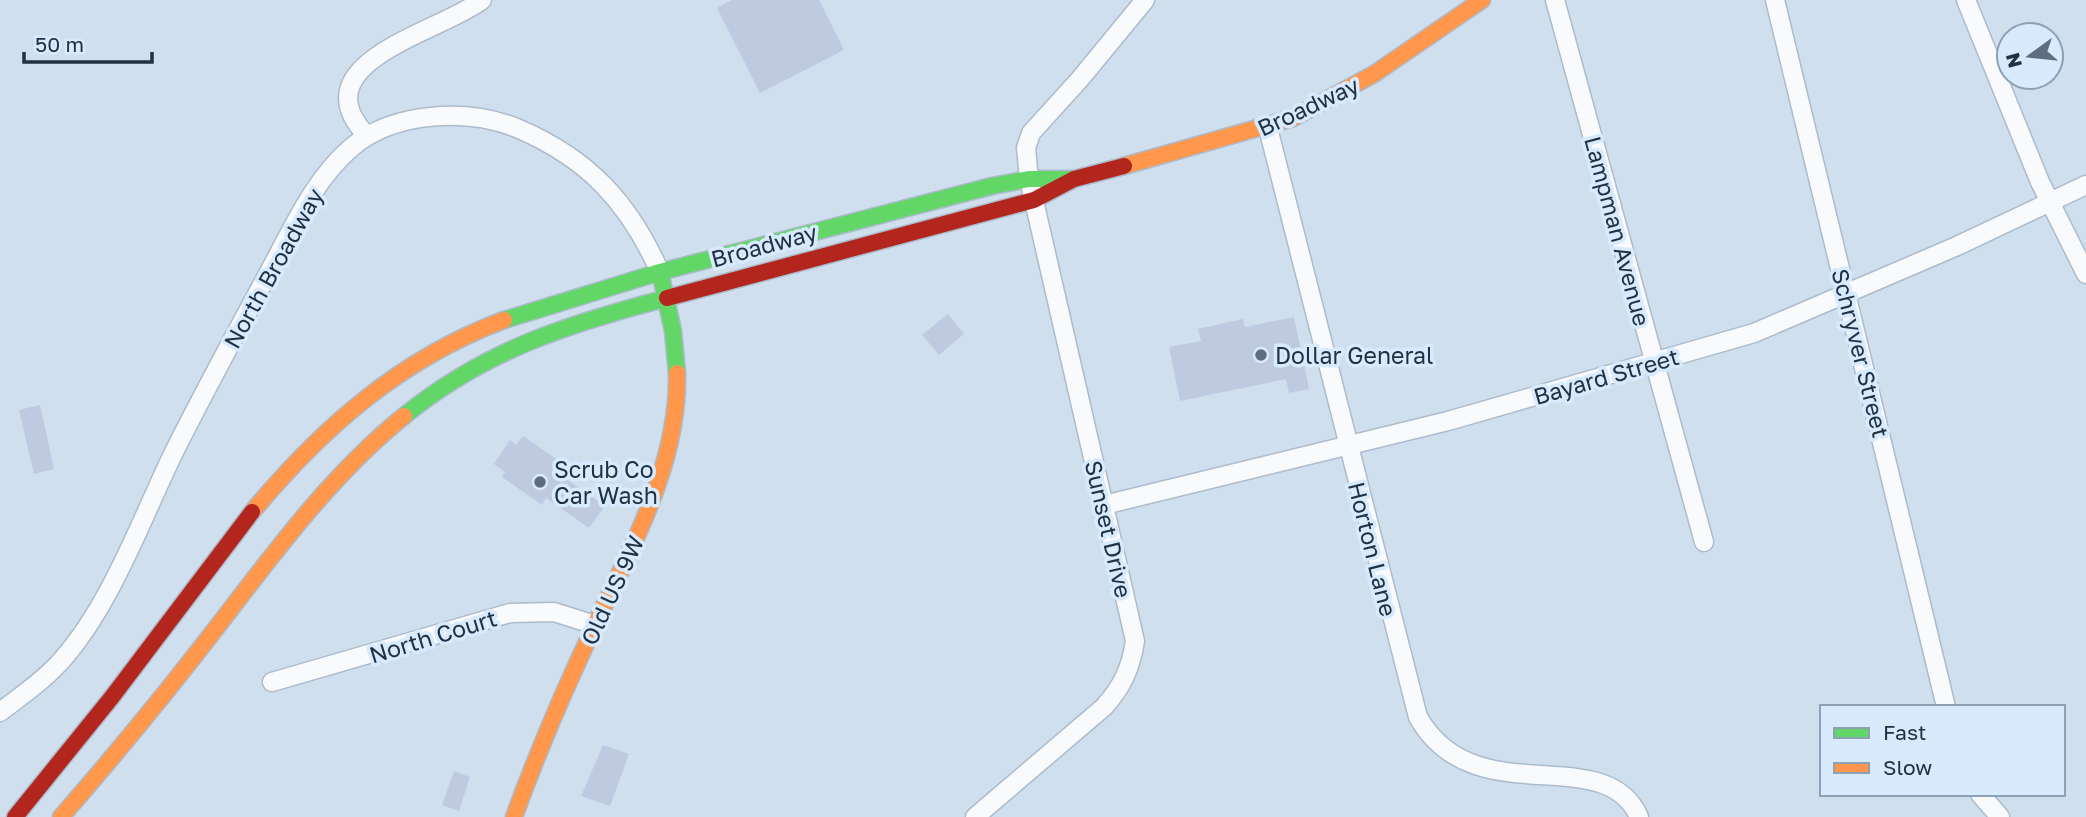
<svg xmlns="http://www.w3.org/2000/svg" width="2086" height="817" viewBox="0 0 2086 817" font-family="'Golos Text',sans-serif">
	<style>
		.building { fill: #bfcae0 }
		.lines { fill: none; stroke-linecap: round; stroke-linejoin: round }
		.street-casing { stroke: #acbbcb; stroke-width: 21 }
		.fast-casing { stroke: #acbbcb; stroke-width: 19 }
		.slow-casing { stroke: #acbbcb; stroke-width: 19 }
		.jam-casing { stroke: #acbbcb; stroke-width: 19 }
		.street { stroke: #f8fafc; stroke-width: 18 }
		.fast { stroke: #63d668; stroke-width: 16 }
		.slow { stroke: #ff974d; stroke-width: 16 }
		.jam { stroke: #b3261e; stroke-width: 16 }
		.poi-dot { fill: #5e6e80; stroke: #d8eafe; stroke-width: 2.5 }
		.labels { text-anchor: middle; dominant-baseline: central; stroke-width: 7; stroke-linejoin: round; paint-order: stroke }
		.street-label { font-size: 23px; fill: #203144; stroke: #d8eafe }
		.poi-label { font-size: 23px; fill: #203144; stroke: #d8eafe; text-anchor: start }
	</style>
	<rect width="100%" height="100%" fill="#d0dfee"/>
	<path class="building" d="M732,0h87l25,50 -84,43 -43,-85z
		M948,314l16,20 -25,21 -17,-20z
		M1294,317l15,72 -20,4 -3,-14 -106,22 -11,-54 32,-6 -3,-12 45,-10 2,8z
		M40,405l14,64 -20,5 -15,-64z
		M523,436l35,24 -6,9 53,37 -16,22 -43,-30 -4,7 -40,-28 3,-5 -11,-8 16,-24 6,5z
		M603,745l26,9 -19,52 -29,-10z
		M454,771l16,6 -11,34 -17,-6z"/>
	<g class="lines">
		<g class="street-casing">
			<path id="street" d="M1555,0l149,542
				M1775,0l171,707
				M1966,0l74,182 46,92
				M1268,128l150,589c56,99 187,22 221,100
				M367,136c-70,-74 74,-104 115,-136
				M1104,505l344,-84 306,-88 203,-87 129,-61
				M272,682l238,-69 44,-1 41,13
				M0,712c21,-16 43,-31 61,-51 50,-56 80,-141 113,-209 30,-60 62,-119 94,-178 24,-44 46,-95 84,-127 43,-36 117,-39 167,-18 70,30 110,74 141,143
				M1980,794l20,23
				M975,817l129,-110c18,-20 27,-39 31,-66l-106,-462 -3,-31 5,-15 49,-54 65,-79"/>
		</g>
		<g class="fast-casing">
			<path id="fast" d="M504,320l156,-48
				M677,373l-4,-42 -13,-59 332,-86 37,-7h45
				M404,416c81,-66 164,-92 263,-118"/>
		</g>
		<g class="slow-casing">
			<path id="slow" d="M1124,166l169,-48 81,-44 108,-74
				M252,512c70,-84 148,-153 252,-192
				M61,817c54,-62 106,-125 156,-190 57,-74 114,-152 187,-211
				M514,817c24,-66 51,-129 81,-192 37,-80 84,-161 82,-252"/>
		</g>
		<g class="jam-casing">
			<path id="jam" d="M667,298l367,-98 40,-21 50,-13
				M15,817l97,-120 140,-185"/>
		</g>
		<use href="#street" class="street"/>
		<use href="#fast" class="fast"/>
		<use href="#slow" class="slow"/>
		<use href="#jam" class="jam"/>
	</g>
	<g class="poi-dot">
		<circle cx="1261" cy="355" r="7"/>
		<circle cx="540" cy="482" r="7"/>
	</g>
	<g class="labels">
		<g class="street-label">
			<text transform="translate(1308 106) rotate(-25)">Broadway</text>
			<text transform="translate(1618 231) rotate(75)">Lampman Avenue</text>
			<text transform="translate(764 245) rotate(-15)">Broadway</text>
			<text transform="translate(273 268) rotate(-61)">North Broadway</text>
			<text transform="translate(1861 353) rotate(76)">Schryver Street</text>
			<text transform="translate(1606 376) rotate(-16)">Bayard Street</text>
			<text transform="translate(1109 529) rotate(77)">Sunset Drive</text>
			<text transform="translate(1373 549) rotate(76)">Horton Lane</text>
			<text transform="translate(612 590) rotate(-65)">Old US 9W</text>
			<text transform="translate(433 636) rotate(-17)">North Court</text>
		</g>
		<g class="poi-label">
			<text x="1275" y="355">Dollar General</text>
			<text x="554" y="469">Scrub Co<tspan x="554" dy="26">Car Wash</tspan></text>
		</g>
	</g>
	<rect x="1820" y="705" width="245" height="91" fill="#d8eafe" stroke="#8ea0b4" stroke-width="2"/>
	<rect x="1834" y="728" width="35" height="10" fill="#63d668" stroke="#8ea0b4" stroke-width="2"/>
	<text x="1883" y="740" font-size="21" fill="#203144">Fast</text>
	<rect x="1834" y="763" width="35" height="10" fill="#ff974d" stroke="#8ea0b4" stroke-width="2"/>
	<text x="1883" y="775" font-size="21" fill="#203144">Slow</text>
	<g transform="translate(2030 56) rotate(255)"><circle r="33" fill="#d8eafe" stroke="#8ea0b4" stroke-width="2"/>
	<path d="M0-5L12 26L0 18L-12 26Z" fill="#5e6e80"/>
	<text y="-10" font-size="19" font-weight="bold" text-anchor="middle" fill="#203144">N</text>
	</g>
	<path d="M24 52v10h128v-10" fill="none" stroke="#203144" stroke-width="3.5"/>
	<text x="35" y="52" font-size="21" fill="#203144" stroke="#d8eafe" stroke-width="5" paint-order="stroke">50 m</text>
</svg>
